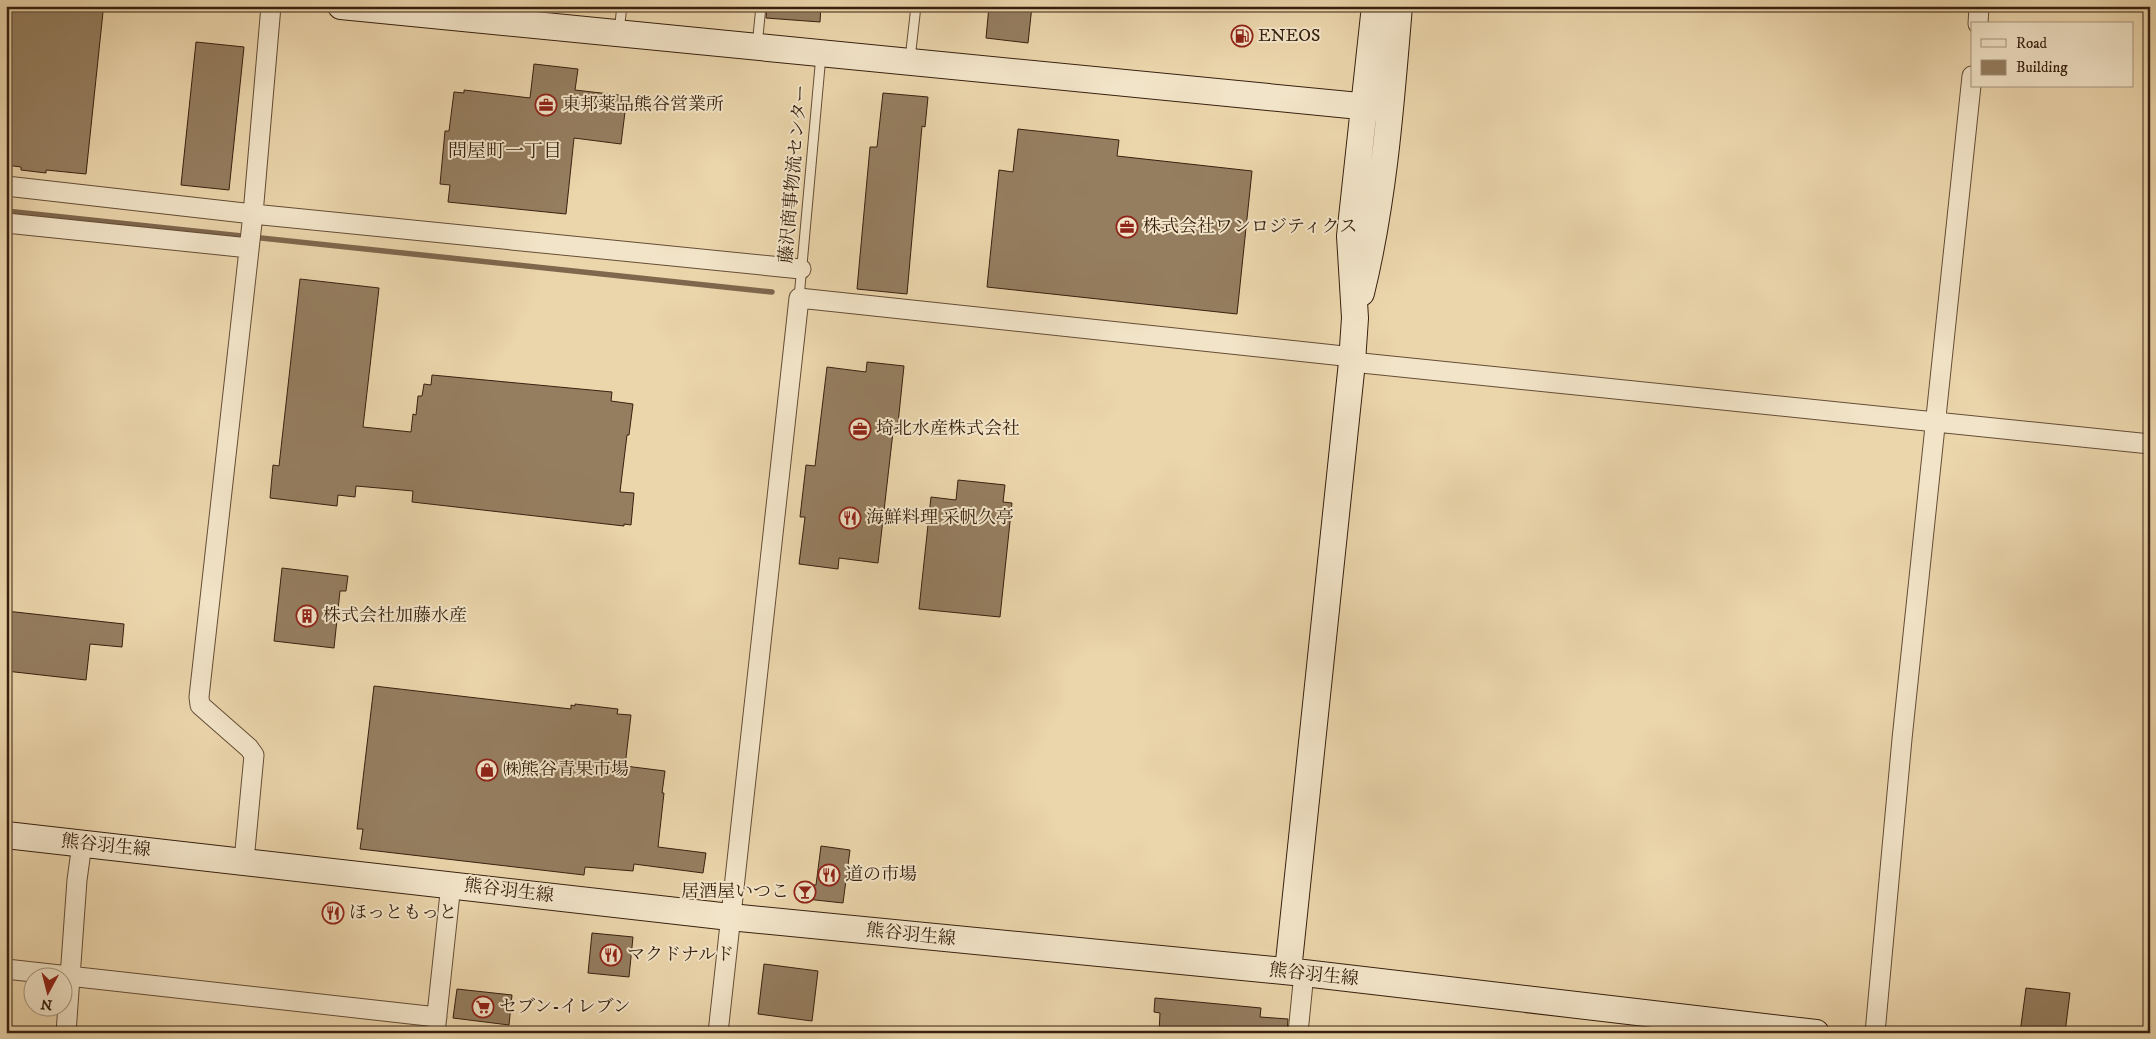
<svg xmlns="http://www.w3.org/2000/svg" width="2156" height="1039" viewBox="0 0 2156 1039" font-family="'IM FELL DW Pica','Noto Serif JP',serif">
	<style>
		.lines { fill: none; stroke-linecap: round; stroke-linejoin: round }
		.stream { stroke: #7e674d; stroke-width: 5.5 }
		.building { fill: #957e60; stroke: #37200f }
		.lane-casing { stroke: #644d36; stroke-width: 11 }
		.street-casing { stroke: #644d36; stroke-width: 21 }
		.secondary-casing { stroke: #37200f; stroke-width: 28 }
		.lane { stroke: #f2e4c8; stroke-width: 9 }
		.street { stroke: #f2e4c8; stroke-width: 19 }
		.secondary { stroke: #f2e4c8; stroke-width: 26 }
		.labels { text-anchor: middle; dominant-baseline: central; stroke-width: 4; stroke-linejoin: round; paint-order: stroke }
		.poi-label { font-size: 18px; fill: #37200f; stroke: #f2e4c8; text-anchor: start }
		.street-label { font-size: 18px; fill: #37200f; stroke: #f2e4c8 }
		.neighbourhood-label { font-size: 19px; fill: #37200f; stroke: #f2e4c8 }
	</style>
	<rect width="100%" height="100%" fill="#ebd5ab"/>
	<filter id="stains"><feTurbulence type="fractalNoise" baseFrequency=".004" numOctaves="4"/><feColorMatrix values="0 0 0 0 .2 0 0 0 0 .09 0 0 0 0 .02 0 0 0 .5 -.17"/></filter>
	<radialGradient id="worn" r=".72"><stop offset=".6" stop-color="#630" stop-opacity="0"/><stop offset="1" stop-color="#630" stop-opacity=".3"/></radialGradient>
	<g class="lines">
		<path class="stream" d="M6,211l766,81"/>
	</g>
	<path class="building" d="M6,6h46l51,6 -17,162 -40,-4v3l-25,-3v-3l-15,-2z
		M767,6h54l-1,16 -54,-4z
		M989,6h43l-4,37 -42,-5z
		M196,42l48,5 -15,143 -48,-5z
		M534,64l44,5 -3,21 52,6 -6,48 -47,-6 -8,76 -118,-12 2,-17 -10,-1 5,-53h4l5,-39 10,1v-3l66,8z
		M883,93l45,4 -3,30 -3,-1 -15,168 -50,-5 13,-142h7z
		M1018,129l101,11 -2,16 135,15 -15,143 -250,-27 12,-117 14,2z
		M300,279l79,9 -16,139 48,5 2,-18 3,1 2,-19h4l2,-12 7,1 1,-10 180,17 -1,9 22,3 -4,31h-2l-7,57 14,1 -3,32 -7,-1v2l-212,-24 1,-11 -57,-5 -1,11 -17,-2 -1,11 -67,-8 3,-33 6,1z
		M867,362l37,4 -7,67 -4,-1 -15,131 -39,-5 -1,11 -39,-5 6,-47h-5l6,-52 9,1 12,-99 39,5z
		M958,480l47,5 -2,17 9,1 -12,114 -81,-8 12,-112 25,3z
		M282,568l66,8 -2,15h-6l-6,57 -60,-7z
		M6,611l118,13 -2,23 -32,-3 -4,36 -80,-9z
		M374,686l197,23v-4l4,1v-2l43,5 -1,5 14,1 -6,51 40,5 -3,22h2l-6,54 48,6 -3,20 -69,-9 -1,7 -48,-4 -1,8 -224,-26 3,-20h-6z
		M821,846l29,4 -7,53 -46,-5 1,-14 18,1z
		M592,933l41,4 -4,40 -41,-4z
		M764,964l54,7 -6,50 -54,-7z
		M2026,988l44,5 -5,40h-45z
		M457,989l55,6 -3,30 -56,-7z
		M1155,998l106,10 -1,9 28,2 -1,14h-128l1,-20 -6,-1z"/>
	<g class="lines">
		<g class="lane-casing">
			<path id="lane" d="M619,31l3,-25
				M757,46l4,-40
				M910,59l6,-53
				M799,298l22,-243"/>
		</g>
		<g class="street-casing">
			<path id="street" d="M1978,24l1,-18
				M6,186l247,28 548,55
				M6,223l243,25
				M1352,362l798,82
				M244,861l10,-106 -5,-7 -49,-43 -1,-8 54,-483 18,-208
				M6,969l431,48
				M66,1033l11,-153 5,-36
				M435,1033l16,-149
				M718,1033l81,-735 554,59
				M1298,1033l6,-60
				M1875,1033l27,-294 70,-663"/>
		</g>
		<g class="secondary-casing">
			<path id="secondary" d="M341,6l1049,103
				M1361,293c23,-94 30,-191 38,-287
				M6,835l724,82 574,56 512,60
				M1288,971l64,-609 3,-44 -5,-82 25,-230"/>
		</g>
		<use href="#lane" class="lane"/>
		<use href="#street" class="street"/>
		<use href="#secondary" class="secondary"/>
	</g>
	<defs>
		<g id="fuel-ring" transform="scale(1.125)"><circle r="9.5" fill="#f2e4c8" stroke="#8f2418" stroke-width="1.5"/><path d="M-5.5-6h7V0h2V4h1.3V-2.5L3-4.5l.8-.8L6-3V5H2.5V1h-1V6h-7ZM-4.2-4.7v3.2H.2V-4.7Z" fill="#8f2418"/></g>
		<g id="office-ring" transform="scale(1.125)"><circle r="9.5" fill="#f2e4c8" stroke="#8f2418" stroke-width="1.5"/><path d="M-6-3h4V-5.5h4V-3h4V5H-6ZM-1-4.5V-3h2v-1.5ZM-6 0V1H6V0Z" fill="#8f2418"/></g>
		<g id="restaurant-ring" transform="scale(1.125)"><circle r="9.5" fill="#f2e4c8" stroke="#8f2418" stroke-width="1.5"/><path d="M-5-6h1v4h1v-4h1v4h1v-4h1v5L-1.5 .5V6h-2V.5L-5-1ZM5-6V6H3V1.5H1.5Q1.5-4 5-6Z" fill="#8f2418"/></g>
		<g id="building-ring" transform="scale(1.125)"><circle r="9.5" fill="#f2e4c8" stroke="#8f2418" stroke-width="1.5"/><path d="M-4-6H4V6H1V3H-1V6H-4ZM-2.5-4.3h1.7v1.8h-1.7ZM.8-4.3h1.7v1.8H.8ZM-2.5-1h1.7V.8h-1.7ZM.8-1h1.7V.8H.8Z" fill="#8f2418"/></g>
		<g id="shop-ring" transform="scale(1.125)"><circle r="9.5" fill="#f2e4c8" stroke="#8f2418" stroke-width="1.5"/><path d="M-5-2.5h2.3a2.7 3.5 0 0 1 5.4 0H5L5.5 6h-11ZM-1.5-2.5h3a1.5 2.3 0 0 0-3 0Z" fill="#8f2418"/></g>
		<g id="bar-ring" transform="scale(1.125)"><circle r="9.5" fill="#f2e4c8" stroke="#8f2418" stroke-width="1.5"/><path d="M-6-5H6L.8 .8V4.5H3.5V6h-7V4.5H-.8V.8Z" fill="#8f2418"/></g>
		<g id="supermarket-ring" transform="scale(1.125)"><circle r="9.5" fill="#f2e4c8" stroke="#8f2418" stroke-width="1.5"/><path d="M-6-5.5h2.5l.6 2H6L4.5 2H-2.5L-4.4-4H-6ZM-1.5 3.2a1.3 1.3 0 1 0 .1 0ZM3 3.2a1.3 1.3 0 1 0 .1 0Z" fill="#8f2418"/></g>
	</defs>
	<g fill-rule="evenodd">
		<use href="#fuel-ring" x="1242" y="36"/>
		<use href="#office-ring" x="546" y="105"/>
		<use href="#office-ring" x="1127" y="227"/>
		<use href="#office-ring" x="860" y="429"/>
		<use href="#restaurant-ring" x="850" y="518"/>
		<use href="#building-ring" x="307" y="616"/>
		<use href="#shop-ring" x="487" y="770"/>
		<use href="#restaurant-ring" x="829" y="875"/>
		<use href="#bar-ring" x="805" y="892"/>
		<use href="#restaurant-ring" x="333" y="913"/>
		<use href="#restaurant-ring" x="611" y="955"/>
		<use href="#supermarket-ring" x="483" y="1007"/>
	</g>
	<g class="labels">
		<g class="poi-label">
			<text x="1258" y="36">ENEOS</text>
			<text x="562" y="105">東邦薬品熊谷営業所</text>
			<text x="1143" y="227">株式会社ワンロジティクス</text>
			<text x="876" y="429">埼北水産株式会社</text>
			<text x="866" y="518">海鮮料理 采帆久亭</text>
			<text x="323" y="616">株式会社加藤水産</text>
			<text x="503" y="770">㈱熊谷青果市場</text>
			<text x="845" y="875">道の市場</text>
			<text x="789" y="892" text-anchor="end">居酒屋いつこ</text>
			<text x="349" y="913">ほっともっと</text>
			<text x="627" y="955">マクドナルド</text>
			<text x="499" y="1007">セブン-イレブン</text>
		</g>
		<g class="street-label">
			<text transform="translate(794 174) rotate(-85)">藤沢商事物流センター</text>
			<text transform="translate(106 846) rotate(6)">熊谷羽生線</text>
			<text transform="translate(509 891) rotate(7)">熊谷羽生線</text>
			<text transform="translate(911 935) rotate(6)">熊谷羽生線</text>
			<text transform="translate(1314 975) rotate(6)">熊谷羽生線</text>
		</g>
		<g class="neighbourhood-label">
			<text x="505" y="151">問屋町一丁目</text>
		</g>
	</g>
	<rect width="2156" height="1039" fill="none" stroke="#ebd5ab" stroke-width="25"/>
	<rect x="8" y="8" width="2141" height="1024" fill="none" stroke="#37200f" stroke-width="2.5"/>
	<rect x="12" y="12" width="2131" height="1014" fill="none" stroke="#37200f"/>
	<rect x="1971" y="22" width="162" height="65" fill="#f2e4c8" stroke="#a7967e"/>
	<rect x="1981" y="39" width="25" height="8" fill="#f2e4c8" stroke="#a7967e"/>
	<text x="2016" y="48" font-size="15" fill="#37200f">Road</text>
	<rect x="1981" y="60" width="25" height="15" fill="#957e60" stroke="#a7967e"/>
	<text x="2016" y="72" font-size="15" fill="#37200f">Building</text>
	<g transform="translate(48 992) rotate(187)"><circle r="24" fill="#f2e4c8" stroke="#a7967e"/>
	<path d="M0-4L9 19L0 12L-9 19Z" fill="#8f2418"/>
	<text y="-8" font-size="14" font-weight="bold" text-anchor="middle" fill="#37200f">N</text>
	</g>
	<rect width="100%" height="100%" filter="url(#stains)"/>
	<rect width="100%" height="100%" fill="url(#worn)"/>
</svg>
